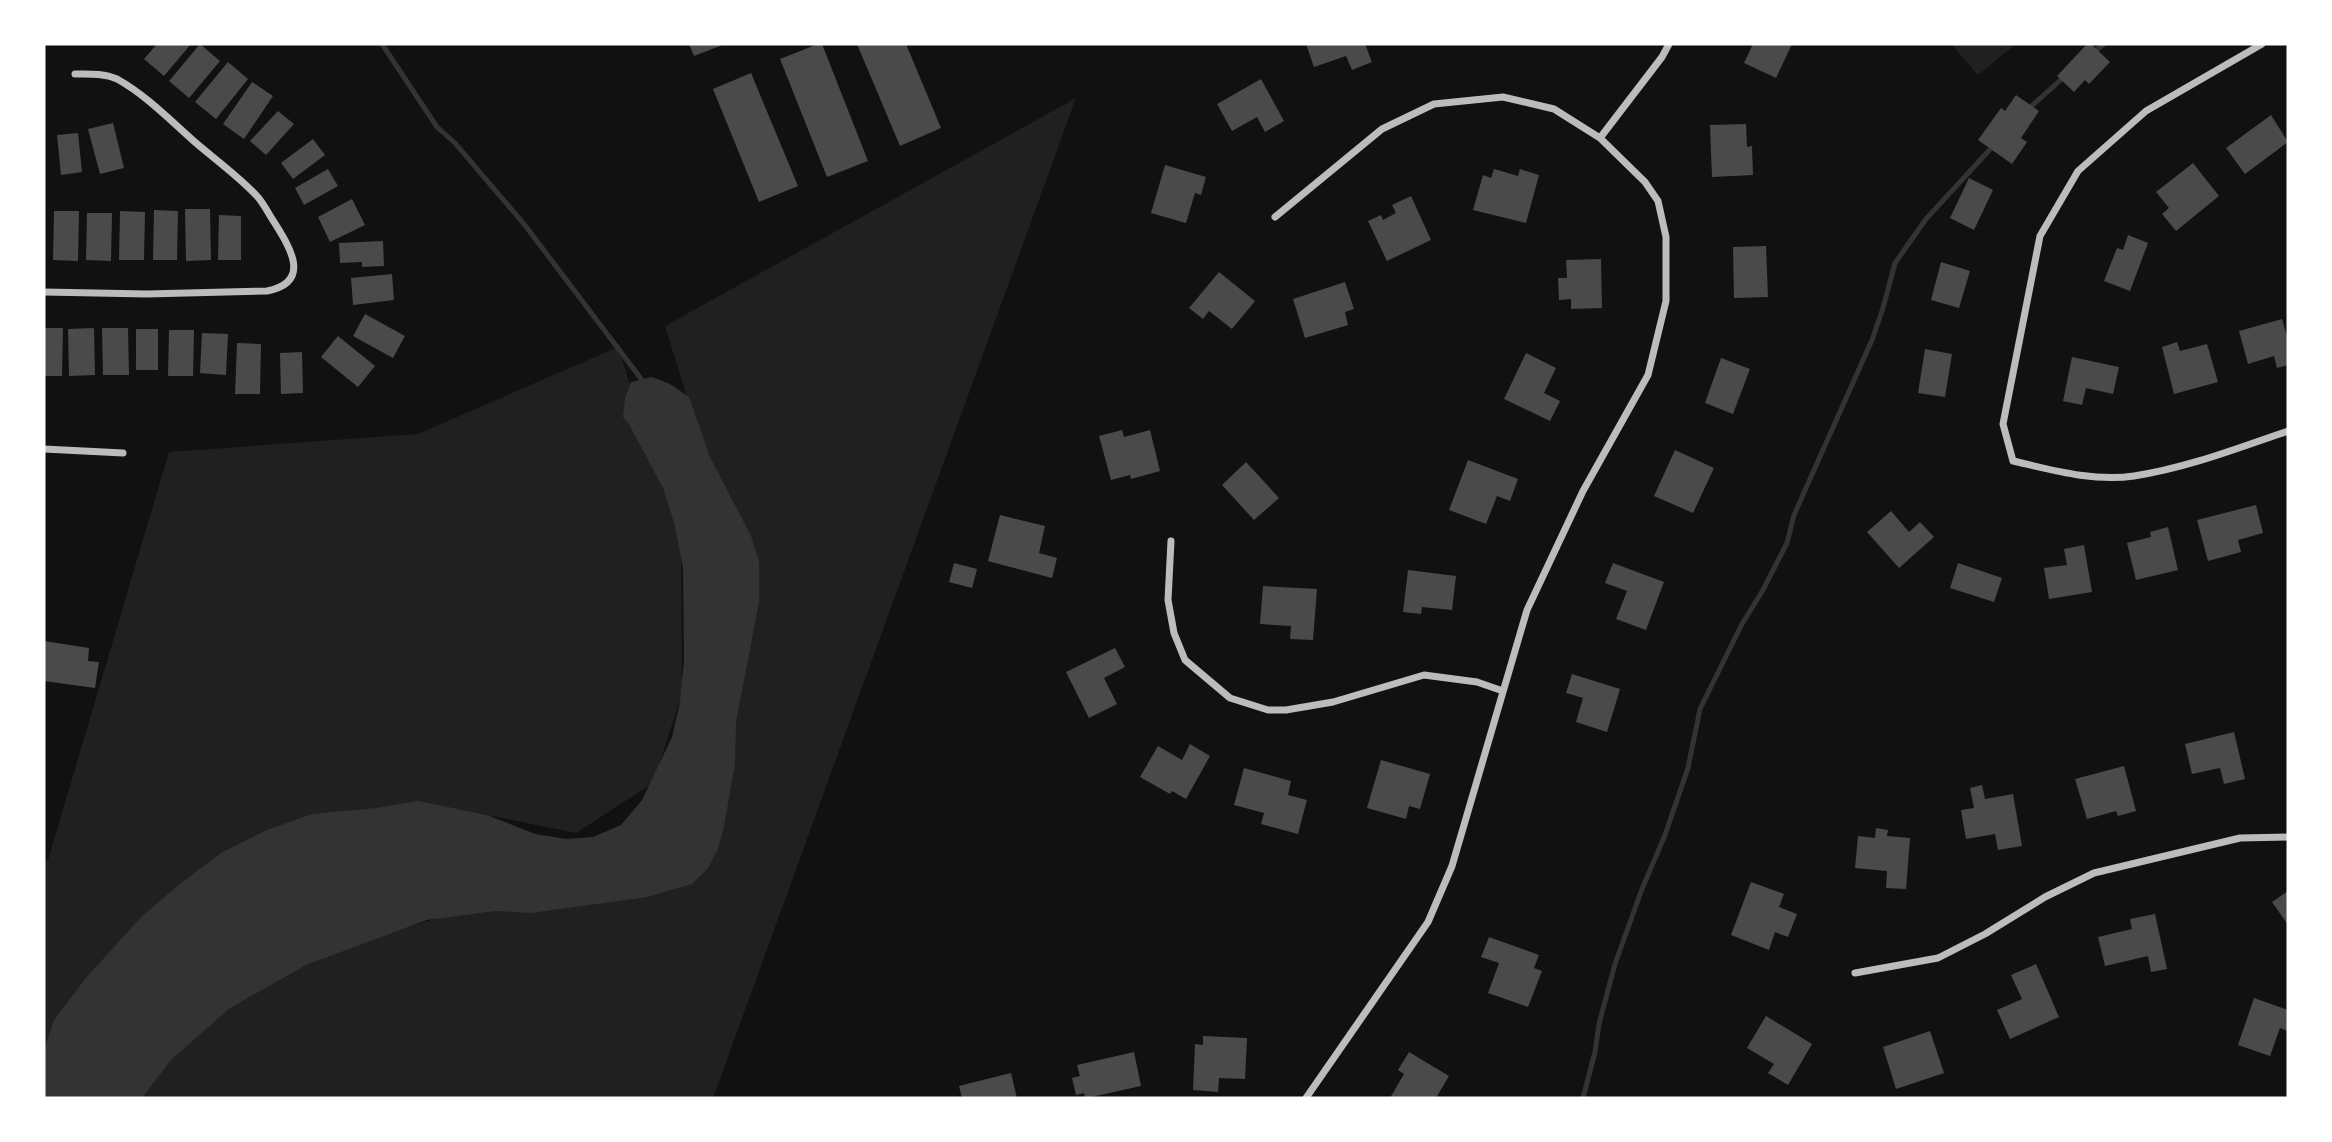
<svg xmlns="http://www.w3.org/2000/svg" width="2332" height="1142" viewBox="0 0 2332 1142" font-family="'Space Grotesk',sans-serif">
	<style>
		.green { fill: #202020 }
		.water { fill: #333 }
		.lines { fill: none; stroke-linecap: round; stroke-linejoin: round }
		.stream { stroke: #333; stroke-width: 5 }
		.building { fill: #4a4a4a }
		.minor { stroke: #bcbcbc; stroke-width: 7 }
	</style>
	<rect width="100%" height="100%" fill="#111"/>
	<path class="green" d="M1951,44h65l-38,31z
		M1076,98l-363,1000h-578l93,-115 235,-73 157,-24 118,-323 -73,-237z
		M618,347l63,197 1,150 -29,89 -77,50 -118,-24 -414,261v-209l4,-1 121,-408 249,-18z"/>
	<path class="water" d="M652,377l18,7 19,13 21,60 41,79 8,25v41l-23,120 -1,42 -11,62 -6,23 -10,19 -16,16 -45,13 -116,16 -36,-2 -68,9 -121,45 -76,43 -59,52 -29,38h-98v-49l10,-29 31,-41 57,-63 38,-32 41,-31 46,-23 45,-16 64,-6 42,-7 69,14 48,19 31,5 27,-2 28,-12 21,-25 30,-63 8,-35 4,-42 -1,-92 -8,-42 -12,-38 -34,-64 -6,-7 2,-19 6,-16z"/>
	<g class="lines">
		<path class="stream" d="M382,44l55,83 18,16 69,81 121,160
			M2093,53l11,-9
			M2027,110l37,-33
			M1583,1098l12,-46 4,-28 16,-60 27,-75 23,-54 23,-67 12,-59 42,-85 21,-34 24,-47 7,-28 78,-175 11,-32 12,-45 31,-44 68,-74"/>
	</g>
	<path class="building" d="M157,44h34l-27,32 -20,-17z
		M200,44l20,17 -31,37 -20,-17z
		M689,44h36l-31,12z
		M818,44h4l46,117 -41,16 -47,-118z
		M857,44h49l35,84 -41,18z
		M1306,44h59l7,18 -20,8 -6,-14 -32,11z
		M1753,44h39l-16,34 -32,-15z
		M2087,44h4l19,18 -21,22 -4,-4 -11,12 -17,-16z
		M228,62l20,17 -32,40 -21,-17z
		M751,73l47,113 -39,16 -46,-113z
		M1261,79l23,42 -19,11 -8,-15 -25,14 -15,-27z
		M252,82l21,14 -29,43 -21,-15z
		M2016,95l23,16 -18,27 6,4 -15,22 -34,-24 23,-32 4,3z
		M278,111l16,13 -28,31 -16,-14z
		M2271,115l17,27 -43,32 -19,-26z
		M113,123l11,45 -24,6 -12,-45z
		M1746,124l1,23 5,-1 1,29 -41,2 -2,-52z
		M78,133l4,39 -21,3 -4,-40z
		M313,139l12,16 -32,24 -12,-16z
		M2193,163l26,33 -43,35 -14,-17 7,-6 -13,-16z
		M1165,165l41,12 -5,18 -6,-2 -9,30 -35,-10z
		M328,169l10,17 -34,19 -9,-17z
		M1494,169l24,7 2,-7 19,6 -13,48 -53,-13 10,-35 8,3z
		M1969,178l24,12 -19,40 -24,-12z
		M1411,196l20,44 -44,21 -19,-40 13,-6 2,5 13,-7 -4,-8z
		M352,199l13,26 -35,17 -12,-25z
		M185,209h25l1,51 -25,1z
		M154,210l24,1 -1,49h-24z
		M54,211h25l-1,50 -25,-1z
		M120,211l25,1 -1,48h-25z
		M87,213h25l-1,48 -25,-1z
		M219,215l22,1v44h-23z
		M2128,235l20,8 -18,48 -26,-10 13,-33 6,2z
		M383,241l1,25 -22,1v-5l-22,1 -1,-20z
		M1766,246l2,51 -34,1 -1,-51z
		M1601,259l1,49 -31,1v-10l-12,1 -1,-22h9l-1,-18z
		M1941,262l29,9 -11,37 -28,-8z
		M1219,272l36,29 -23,28 -23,-18 -6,8 -14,-11z
		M392,274l2,26 -41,5 -2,-27z
		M1345,282l9,27 -9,3 3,13 -43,13 -12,-39z
		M365,314l40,22 -12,22 -40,-22z
		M2282,319l6,21v25l-11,3 -3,-12 -26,8 -9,-33z
		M44,328h19l-1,48h-18z
		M94,328l1,47 -26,1 -1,-47z
		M102,328h26l1,47h-26z
		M136,329h22v41h-22z
		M169,330h25l-1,46h-25z
		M202,333l26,1 -2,41 -26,-2z
		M338,336l37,30 -17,21 -37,-30z
		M2177,342l3,9 27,-7 11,38 -44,12 -12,-47z
		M237,343l24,1 -1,50h-25z
		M1925,349l27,5 -7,43 -27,-4z
		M302,352l1,41 -22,1 -1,-41z
		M1526,353l30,15 -12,25 16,8 -10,20 -46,-22z
		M2072,357l47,10 -6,27 -27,-6 -4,17 -19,-4z
		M1721,358l29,11 -17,45 -28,-11z
		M1122,430l2,7 26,-7 10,41 -29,8 -1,-4 -19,5 -12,-44z
		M1675,450l39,18 -21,45 -39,-17z
		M1468,460l50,19 -8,22 -13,-5 -11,28 -37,-14z
		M1246,462l33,36 -25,22 -32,-35z
		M2256,505l7,28 -25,7 3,12 -33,9 -11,-41z
		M1891,511l18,21 11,-10 14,15 -35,31 -32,-36z
		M1000,515l45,11 -6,27 18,5 -5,20 -64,-17z
		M2168,527l10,43 -42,10 -9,-37 24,-6 -1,-5z
		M2084,545l8,47 -43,7 -5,-31 23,-3 -3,-16z
		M954,563l23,6 -5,19 -23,-6z
		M1613,563l51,19 -18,48 -30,-11 11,-28 -22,-8z
		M1958,563l44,15 -8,24 -44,-14z
		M1408,570l48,6 -4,34 -30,-3 -1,7 -18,-2z
		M1263,586l54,3 -4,51 -23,-1 1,-13 -31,-2z
		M44,641l45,7 -1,13 11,1 -4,26 -51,-7z
		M1115,648l10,19 -21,11 13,26 -28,14 -23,-46z
		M1572,674l48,15 -13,43 -31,-10 7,-24 -17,-5z
		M2234,732l11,47 -21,5 -4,-16 -28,6 -7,-30z
		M1190,744l20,12 -24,43 -14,-8 -2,3 -30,-17 18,-31 24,14z
		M1381,760l49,14 -10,35 -11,-3 -3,13 -39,-11z
		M2124,766l12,45 -18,5 -2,-5 -29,8 -12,-40z
		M1244,768l47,13 -3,14 19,5 -9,34 -37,-10 3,-11 -30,-8z
		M1982,785l3,14 28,-5 9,52 -24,4 -3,-16 -29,5 -5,-29 13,-2 -4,-20z
		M1876,828l12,2 -1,6 23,2 -4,51 -20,-1 1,-17 -32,-3 3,-32 17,2z
		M1751,882l33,12 -5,13 18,7 -9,23 -13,-5 -6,18 -38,-15z
		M2288,891v34l-16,-23z
		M2155,914l12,55 -16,3 -3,-16 -43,10 -7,-29 34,-8 -2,-10z
		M1489,937l50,18 -5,13 8,3 -14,36 -40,-14 11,-30 -18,-6z
		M2036,964l23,53 -49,22 -13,-29 25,-11 -11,-24z
		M2254,998l34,12 -1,21 -7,-3 -10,28 -32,-11z
		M1766,1016l46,28 -24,41 -20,-12 6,-9 -27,-16z
		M1930,1031l14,42 -48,16 -13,-42z
		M1203,1036l44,2 -2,41 -26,-1 -1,14 -25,-2 2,-46 8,1z
		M1134,1052l7,34 -54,12h-2l-1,-5 -8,2 -4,-17 8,-2 -3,-11z
		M1409,1052l40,24 -13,22h-46l14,-24 -6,-4z
		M1011,1073l6,25h-55l-3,-12z"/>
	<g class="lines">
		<path class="minor" d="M2262,44l-116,67 -68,60 -38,65 -37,188 10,37c39,9 81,21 121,15 53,-8 104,-28 154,-45
			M1600,138l62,-81 7,-13
			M1275,217l107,-88 52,-25 69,-7 51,12 46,29 45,44 13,19 8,36v64l-18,74 -65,116 -56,119 -75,256 -24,56 -122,176
			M44,292l103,2 120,-3c46,-9 22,-45 7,-69 -6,-9 -11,-20 -18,-27 -18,-19 -40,-35 -60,-52 -25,-22 -50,-48 -79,-64 -13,-6 -29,-5 -42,-5
			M44,449l79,4
			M1171,541l-3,59 6,33 11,27 45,38 38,12h18l47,-8 91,-27 53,7 26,9
			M1855,973l83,-15 47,-24 60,-37 49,-24 146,-35 48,-1"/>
	</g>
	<rect width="2332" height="1142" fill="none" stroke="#ffffff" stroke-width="91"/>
</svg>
